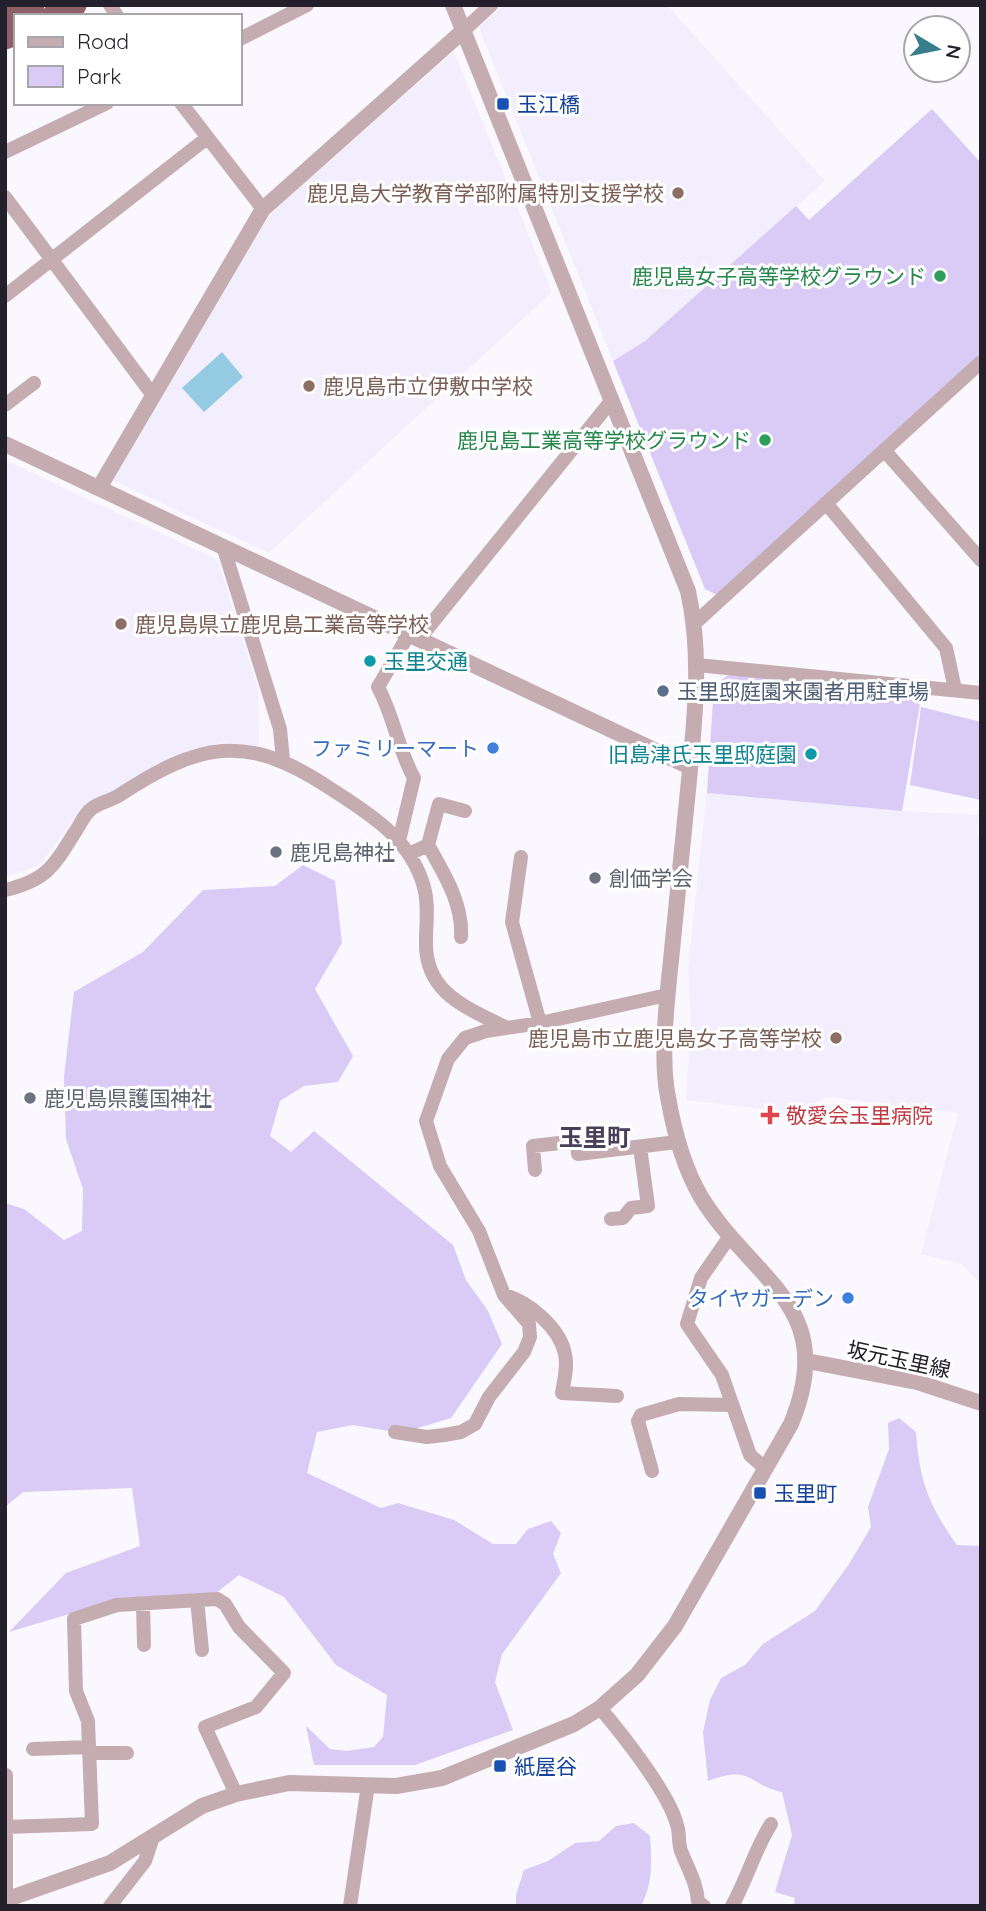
<svg xmlns="http://www.w3.org/2000/svg" width="986" height="1911" viewBox="0 0 986 1911" font-family="Quicksand,'Noto Sans JP',sans-serif">
	<style>
		.built { fill: #f3eefd }
		.green { fill: #d9caf6 }
		.water { fill: #95cbe2 }
		.lines { fill: none; stroke-linecap: round; stroke-linejoin: round }
		.minor { stroke: #c5acb0; stroke-width: 14 }
		.tertiary { stroke: #c5acb0; stroke-width: 16 }
		.trunk { stroke: #8e6068; stroke-width: 23 }
		.transit-dot { fill: #1a4fb4; stroke: #fff; stroke-width: 2.5 }
		.education-dot { fill: #8d6e63; stroke: #fff; stroke-width: 2.5 }
		.leisure-dot { fill: #2e9e5b; stroke: #fff; stroke-width: 2.5 }
		.culture-dot { fill: #0f9aa8; stroke: #fff; stroke-width: 2.5 }
		.service-dot { fill: #5c6f8a; stroke: #fff; stroke-width: 2.5 }
		.shop-dot { fill: #3f7fe0; stroke: #fff; stroke-width: 2.5 }
		.worship-dot { fill: #6b7280; stroke: #fff; stroke-width: 2.5 }
		.health-dot { fill: #e0444e; stroke: #fff; stroke-width: 2.5 }
		.labels { text-anchor: middle; dominant-baseline: central; stroke-width: 6; stroke-linejoin: round; paint-order: stroke }
		.transit-label { font-size: 21px; fill: #164399; stroke: #fff; text-anchor: start }
		.education-label { font-size: 21px; fill: #785e54; stroke: #fff; text-anchor: end }
		.leisure-label { font-size: 21px; fill: #27864d; stroke: #fff; text-anchor: end }
		.culture-label { font-size: 21px; fill: #0d838f; stroke: #fff; text-anchor: start }
		.service-label { font-size: 21px; fill: #4e5e75; stroke: #fff; text-anchor: start }
		.shop-label { font-size: 21px; fill: #366cbe; stroke: #fff; text-anchor: end }
		.worship-label { font-size: 21px; fill: #5b616d; stroke: #fff; text-anchor: start }
		.health-label { font-size: 21px; fill: #be3a42; stroke: #fff; text-anchor: start }
		.street-label { font-size: 21px; fill: #24202b; stroke: #fff }
		.quarter-label { font-size: 24px; font-weight: bold; fill: #484058; stroke: #fff }
	</style>
	<rect width="100%" height="100%" fill="#faf8fe"/>
	<path class="built" d="M504,5h163l158,176 -180,160 -32,20 -134,-333z
		M454,52l98,240 -283,261 -157,-73 152,-257 16,-19z
		M5,460l213,100 40,129 1,57 -39,-4 -136,63 -44,60 -35,12z
		M707,793l195,18 77,4 -2,20 4,1v446l-8,-5 -11,-13 -41,-10 37,-141 -130,-16 -33,16 -109,-13 5,-77 -3,-54z"/>
	<path class="green" d="M932,109l49,54v190l-262,243 -14,-7 -92,-228 32,-20 151,-135 13,14z
		M730,674l192,18 -20,119 -195,-18 7,-108z
		M921,707l60,15v78l-71,-15z
		M303,865l32,16 7,62 -27,46 38,67 -15,26 -34,4 -24,15 -10,35 21,16 23,-21 139,114 13,35 22,31 14,33 -51,74 -50,15 -48,-8 -36,7 -10,41 74,35 17,-5 56,17 39,24h23l12,-15 23,-8 10,12 -8,21 8,19 -59,81 -7,28 18,48 -98,35h-101l-8,-39 24,23 16,2 28,-4 9,-10 4,-42 -51,-30 -52,-68 -45,-22 -23,18 -100,7 -107,32 57,-59 74,-27 -8,-58 -109,4 -18,15v-304l19,6 40,31 18,-9 1,-42 -17,-50 -2,-63 10,-84 69,-40 60,-62 72,-4z
		M899,1418l17,14c3,48 13,74 41,113l24,1v360h-187l1,-8 -20,-6 17,-57 -10,-43c-35,-7 -28,-28 -74,-11l-5,-49 7,-32 11,-22 24,-13 18,-21 52,-33 34,-47 22,-37 -3,-20 21,-58 -1,-26z
		M634,1823l16,13c2,25 3,47 -9,70h-125v-11l8,-25 24,-9 27,-18 24,-2 17,-15z"/>
	<path class="water" d="M222,352l21,25 -39,35 -22,-24z"/>
	<g class="lines">
		<path class="minor" d="M110,5l7,11
			M463,31l28,-26
			M240,39l67,-34
			M181,103l82,106
			M5,152l102,-49
			M5,197l147,197
			M5,296l202,-158
			M5,405l29,-22
			M884,450l97,110
			M826,503l120,145 9,41
			M223,546l57,183 3,31
			M695,623l286,-261
			M419,639l193,-239
			M697,665l284,28
			M399,841l15,-63c-16,-29 -20,-61 -36,-91l31,-53
			M428,845l11,-41 26,7
			M409,854l19,-9c16,29 35,58 33,92
			M521,857l-9,65 28,101
			M5,890c42,-10 49,-24 70,-58 5,-7 9,-17 15,-22 7,-7 20,-9 28,-14 81,-53 127,-64 210,-9 40,26 82,50 96,100 5,18 2,36 2,53 -2,52 39,67 79,87
			M535,1170l-2,-24 44,-5 1,13 99,-12
			M611,1219l12,-1 8,-10 17,-2 -8,-59
			M730,1236l-29,42 -14,46 35,51 28,80 16,14
			M504,1295c24,6 56,33 61,59 3,13 -1,26 -3,39l55,3
			M395,1432l32,5 17,-2 17,-3 14,-8 14,-27 35,-45 6,-15 -1,-13 -25,-29 -25,-64 -39,-65 -14,-45 22,-62 17,-21 21,-7 54,-8 127,-28
			M652,1471l-14,-50 3,-6 38,-11 52,1
			M197,1600l5,50
			M143,1604l1,41
			M600,1708c22,26 69,85 77,117 3,8 1,18 4,26 7,18 16,32 17,51l6,4
			M33,1749l56,-2
			M89,1753h38
			M6,1775v52
			M10,1906l-4,-7v-72l86,-3 -4,-103 -12,-30 -2,-72 43,-14 100,-6 8,5 14,23 45,46 -28,34 -51,20 31,67
			M110,1906l35,-45 8,-24
			M350,1906l18,-121
			M732,1906c15,-27 23,-57 39,-82"/>
		<path class="tertiary" d="M5,444l685,323
			M99,488l164,-279 200,-178
			M807,1361l110,21 64,21
			M5,1900l105,-37 92,-57 34,-12 53,-11 107,3 46,-8 132,-54 26,-16 37,-33 38,-49 116,-202c49,-118 -38,-142 -90,-227 -18,-31 -27,-65 -33,-100 -8,-37 -1,-99 3,-137 6,-60 12,-120 18,-180 6,-64 13,-126 -1,-189l-235,-586"/>
		<path class="trunk" d="M53,16l22,-11
			M5,18l28,-13
			M5,38l11,-4"/>
	</g>
	<g class="transit-dot">
		<rect x="496" y="97" width="14" height="14" rx="3.5"/>
		<rect x="753" y="1486" width="14" height="14" rx="3.5"/>
		<rect x="493" y="1759" width="14" height="14" rx="3.5"/>
	</g>
	<g class="education-dot">
		<circle cx="678" cy="193" r="7"/>
		<circle cx="309" cy="386" r="7"/>
		<circle cx="121" cy="624" r="7"/>
		<circle cx="836" cy="1038" r="7"/>
	</g>
	<g class="leisure-dot">
		<circle cx="940" cy="276" r="7"/>
		<circle cx="765" cy="440" r="7"/>
	</g>
	<g class="culture-dot">
		<circle cx="370" cy="661" r="7"/>
		<circle cx="811" cy="754" r="7"/>
	</g>
	<circle class="service-dot" cx="663" cy="691" r="7"/>
	<g class="shop-dot">
		<circle cx="493" cy="748" r="7"/>
		<circle cx="848" cy="1298" r="7"/>
	</g>
	<g class="worship-dot">
		<circle cx="276" cy="852" r="7"/>
		<circle cx="595" cy="878" r="7"/>
		<circle cx="30" cy="1098" r="7"/>
	</g>
	<path class="health-dot" d="M766.5 1104.5h7v7h7v7h-7v7h-7v-7h-7v-7h7z"/>
	<g class="labels">
		<g class="transit-label">
			<text x="517" y="104">玉江橋</text>
			<text x="774" y="1493">玉里町</text>
			<text x="514" y="1766">紙屋谷</text>
		</g>
		<g class="education-label">
			<text x="664" y="193">鹿児島大学教育学部附属特別支援学校</text>
			<text x="323" y="386" text-anchor="start">鹿児島市立伊敷中学校</text>
			<text x="135" y="624" text-anchor="start">鹿児島県立鹿児島工業高等学校</text>
			<text x="822" y="1038">鹿児島市立鹿児島女子高等学校</text>
		</g>
		<g class="leisure-label">
			<text x="926" y="276">鹿児島女子高等学校グラウンド</text>
			<text x="751" y="440">鹿児島工業高等学校グラウンド</text>
		</g>
		<g class="culture-label">
			<text x="384" y="661">玉里交通</text>
			<text x="797" y="754" text-anchor="end">旧島津氏玉里邸庭園</text>
		</g>
		<g class="service-label">
			<text x="677" y="691">玉里邸庭園来園者用駐車場</text>
		</g>
		<g class="shop-label">
			<text x="479" y="748">ファミリーマート</text>
			<text x="834" y="1298">タイヤガーデン</text>
		</g>
		<g class="worship-label">
			<text x="290" y="852">鹿児島神社</text>
			<text x="609" y="878">創価学会</text>
			<text x="44" y="1098">鹿児島県護国神社</text>
		</g>
		<g class="health-label">
			<text x="786" y="1115">敬愛会玉里病院</text>
		</g>
		<g class="street-label">
			<text transform="translate(899 1359) rotate(12)">坂元玉里線</text>
		</g>
		<g class="quarter-label">
			<text x="595" y="1137">玉里町</text>
		</g>
	</g>
	<rect width="986" height="1911" fill="none" stroke="#24202b" stroke-width="14"/>
	<rect x="14" y="14" width="228" height="91" fill="#ffffff" stroke="#a7a6aa" stroke-width="2"/>
	<rect x="28" y="37" width="35" height="10" fill="#c5acb0" stroke="#a7a6aa" stroke-width="2"/>
	<text x="77" y="49" font-size="21" fill="#24202b">Road</text>
	<rect x="28" y="66" width="35" height="21" fill="#d9caf6" stroke="#a7a6aa" stroke-width="2"/>
	<text x="77" y="84" font-size="21" fill="#24202b">Park</text>
	<g transform="translate(937 49) rotate(100)"><circle r="33" fill="#ffffff" stroke="#a7a6aa" stroke-width="2"/>
	<path d="M0-5L12 26L0 18L-12 26Z" fill="#387e8a"/>
	<text y="-10" font-size="19" font-weight="bold" text-anchor="middle" fill="#24202b">N</text>
	</g>
</svg>
